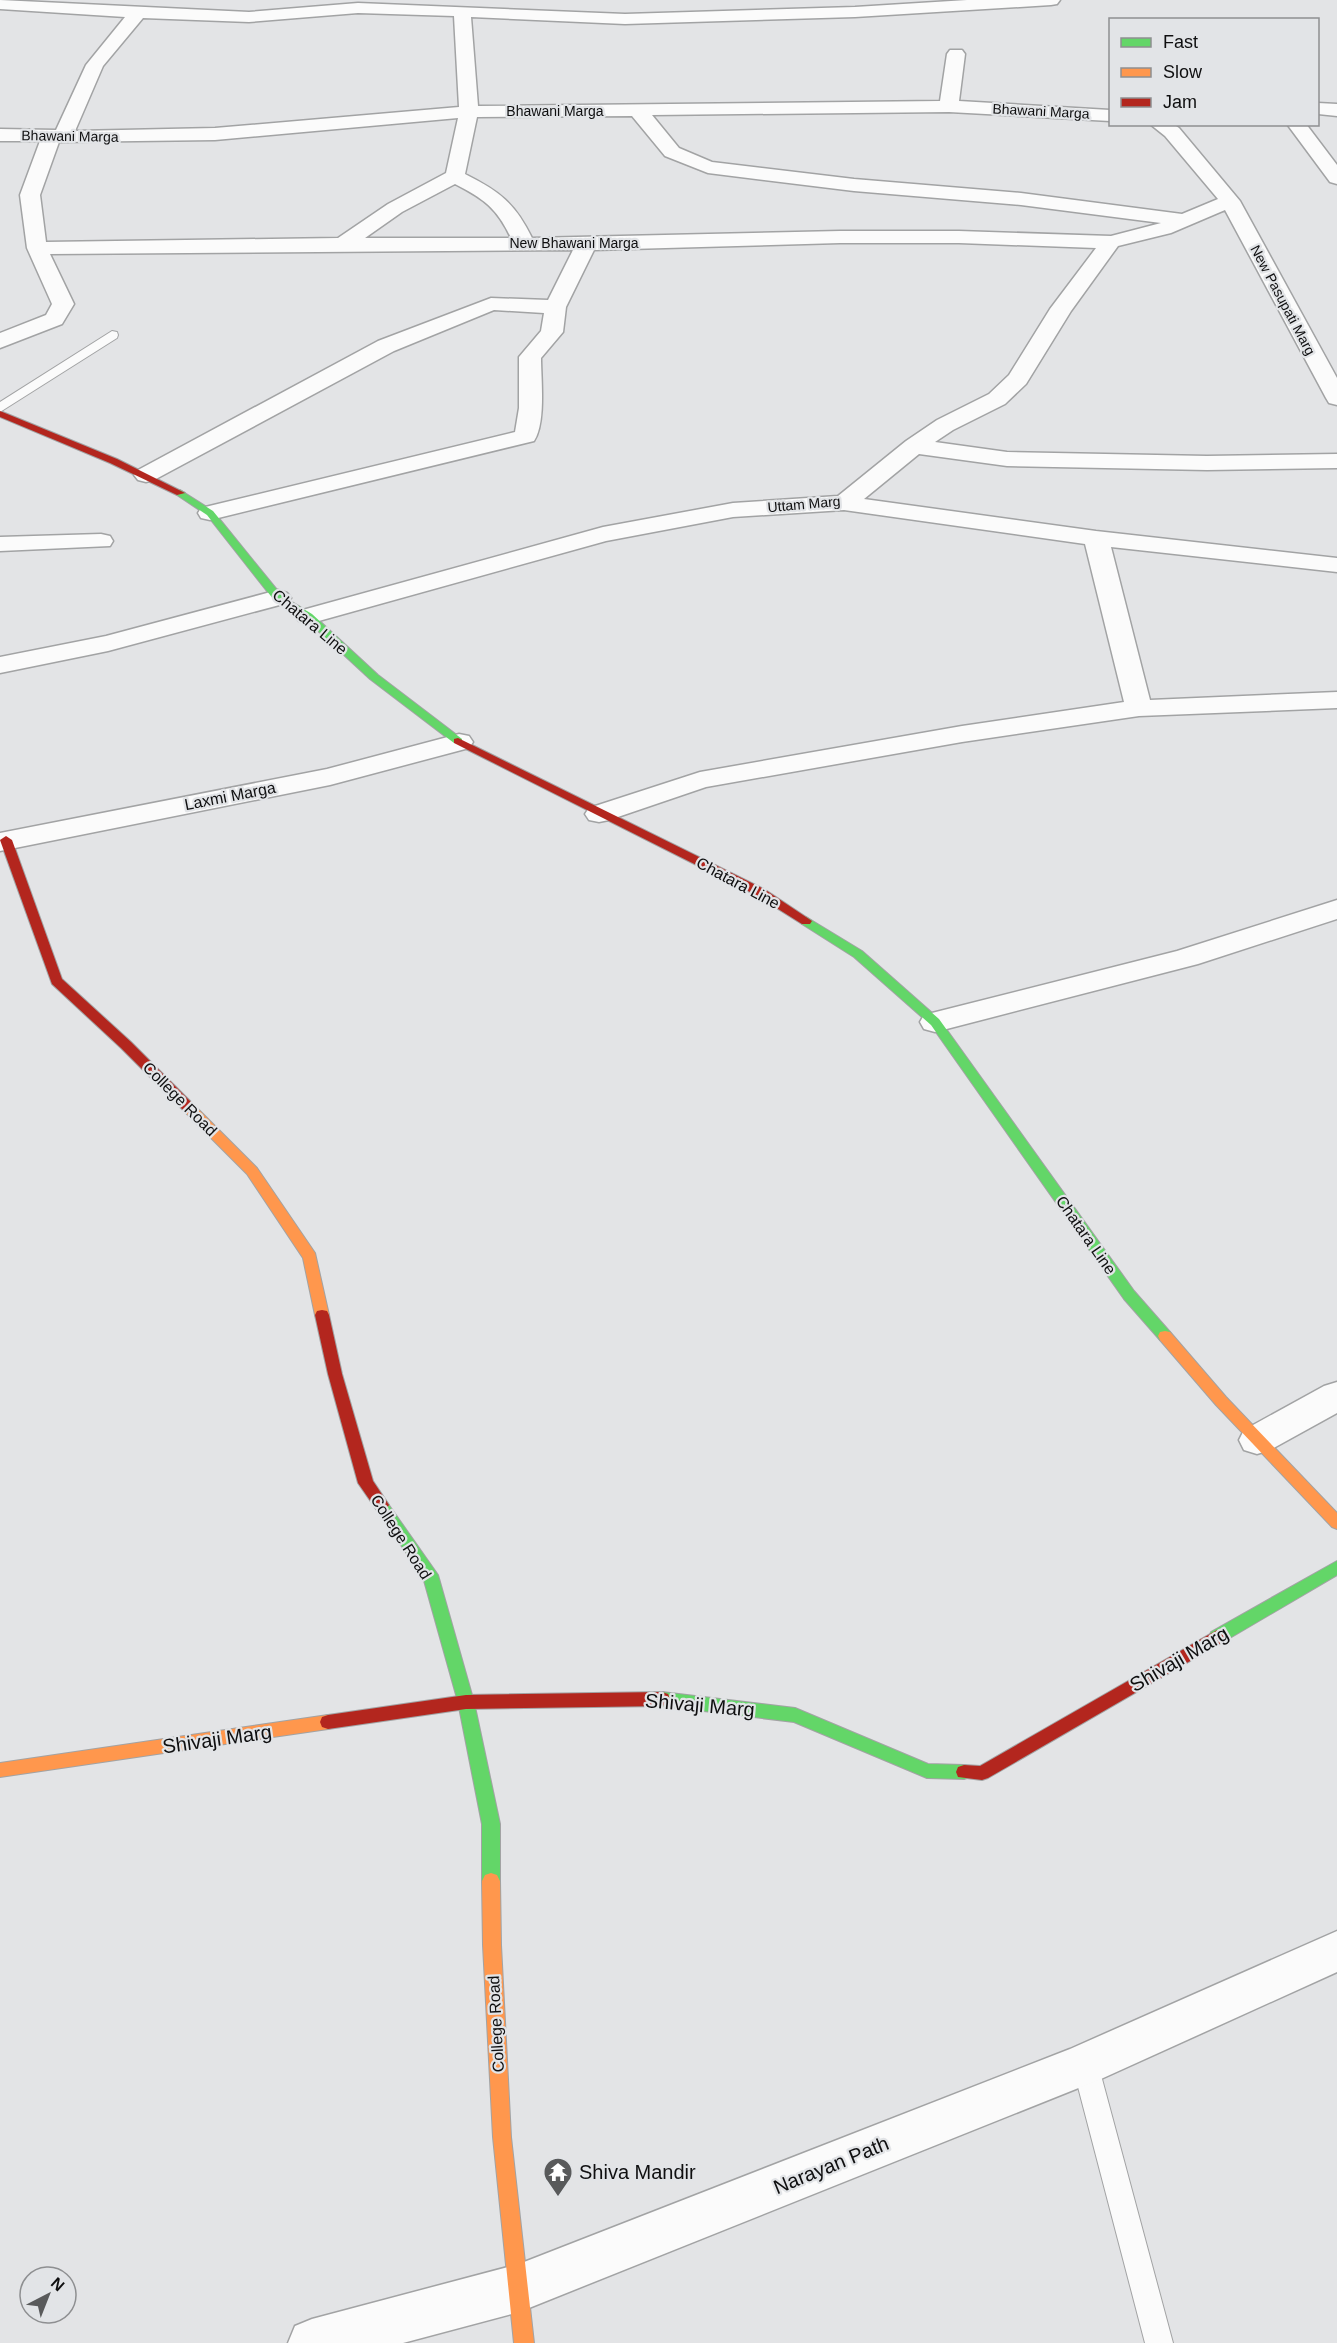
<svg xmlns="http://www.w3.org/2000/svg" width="1337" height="2343" viewBox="0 0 1337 2343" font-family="Helvetica,sans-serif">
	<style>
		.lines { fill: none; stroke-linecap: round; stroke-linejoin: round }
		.lane-casing { stroke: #a2a3a4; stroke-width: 2 }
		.street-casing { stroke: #a2a3a4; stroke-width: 3 }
		.fast-casing { stroke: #a2a3a4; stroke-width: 2 }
		.slow-casing { stroke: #a2a3a4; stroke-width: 2 }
		.jam-casing { stroke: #a2a3a4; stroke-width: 2 }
		.lane { fill: #fbfbfb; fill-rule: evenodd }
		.street { fill: #fbfbfb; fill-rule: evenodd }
		.fast { fill: #63d668; fill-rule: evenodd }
		.slow { fill: #ff974d; fill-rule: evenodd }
		.jam { fill: #b3261e; fill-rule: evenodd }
		.labels { text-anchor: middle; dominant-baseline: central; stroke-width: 4.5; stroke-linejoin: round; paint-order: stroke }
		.far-street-label { font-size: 14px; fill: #0f0f10; stroke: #e2e4e7 }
		.street-label { font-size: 16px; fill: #0f0f10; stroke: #e2e4e7 }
		.near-street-label { font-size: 20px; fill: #0f0f10; stroke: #e2e4e7 }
		.near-poi-label { font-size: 20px; fill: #0f0f10; stroke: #e2e4e7; text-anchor: start }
	</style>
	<rect width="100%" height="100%" fill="#e3e4e6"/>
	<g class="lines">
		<g class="lane-casing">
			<path id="lane" d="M112,331l5,1 1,3 -1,3 -117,74v-10z
				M1085,2051l9,4 4,9 75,279h-28l-73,-279 4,-9z"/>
		</g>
		<g class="street-casing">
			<path id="street" d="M0,0l249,12 109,-9 267,11 230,-7 112,-7h93l-3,4 -6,1 -196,12 -230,7 -154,-7 7,89 462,-5 7,-47 3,-4h12l3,4 -6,47 151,9v11l-161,-9 -297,3 27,33 33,14 142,17 167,14 161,21 36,-15 -53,-63 -15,-12h23l6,4 61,73 97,177v27l-8,-2 -3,-5 -101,-188 -54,23 -53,13 -47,65 -45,73 -21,20 -52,26 -18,12 72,10 200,4 130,-2v14l-130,2 -200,-4 -88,-12 -55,45 232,32 241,27v14l-226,-25 39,153 187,-8v16l-198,8 -177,26 -256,45 -97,33 -10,2 -10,-2 -4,-6 4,-6 111,-36 262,-46 162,-24 -39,-158 -241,-34 -111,7 -127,24 -298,83 -9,-3 -4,-5 4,-5 304,-84 130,-24 105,-7 68,-55 31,-21 52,-26 20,-19 41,-66 46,-61 -137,-5h-119l-246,7 -28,57 -3,25 -22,26c0,21 5,65 -7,83l-324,79 -9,-2 -3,-5 3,-5 314,-76 4,-24v-51l22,-26 3,-18 -50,-3 -100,41 -240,129 -8,2 -8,-2 -4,-5 4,-5 240,-129 113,-43 57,2 25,-50 -523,4 24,50 -12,20 -62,24v-15l46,-18 6,-11 -25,-56 -7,-53 20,-54h-40v-12l56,1 30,-65 39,-48 -125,-8zM358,13l96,3 5,91 -244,21 -140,3 28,-65 40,-48 106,4zM632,116l33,40 43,17 146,18 167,14 140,18 -50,13 -152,-5h-119l-308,7c-17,-35 -33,-47 -67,-64l12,-57zM458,118l-12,55 -58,31 -50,34 -292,4 -6,-47 19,-53 156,-2zM455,184c29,15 42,24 56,54h-146l37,-26z
				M1318,103l19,1v12l-19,-2z
				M1287,124h19l31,41v19l-7,-2z
				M101,534l9,2 3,5 -3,5 -110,5v-14z
				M278,590l9,3 4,5 -4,5 -179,48 -108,22v-16l106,-21z
				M459,734l10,2 4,6 -4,6 -139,37 -330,66v-18l327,-64z
				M1337,900v19l-139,45 -263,68 -11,-3 -4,-7 4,-7 253,-64z
				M1337,1382v31l-67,37 -13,4 -13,-4 -5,-10 5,-10 80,-44z
				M1337,1931v41l-236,107 -582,233 -116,31h-115l7,-17 17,-7 207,-55 551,-215z"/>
		</g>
		<g class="fast-casing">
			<path id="fast" d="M180,490l33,21 69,85 30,18 66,61 84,64v4h-8l-84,-64 -66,-61 -30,-18 -67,-85 -30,-20v-4z
				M806,917l56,34 77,68 195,272 36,41 2,4 -2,4h-10l-36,-41 -193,-274 -77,-68 -52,-33 -2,-3 2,-3z
				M381,1499l5,2 52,74 36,127 26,122v57l-3,6 -6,2 -6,-2 -3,-6v-57l-24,-122 -35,-125 -47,-68 -3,-4 3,-4z
				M1337,1561v14l-114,67 -6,2 -6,-2 -2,-5 2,-5z
				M662,1692l133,16 133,56 36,1 6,2 2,5 -2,5 -6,2 -37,-1 -133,-56 -132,-16 -6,-2 -2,-5 2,-5z"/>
		</g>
		<g class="slow-casing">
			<path id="slow" d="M191,1106l5,1 61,61 58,85 14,62 -2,4h-10l-2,-4 -12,-57 -56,-84 -61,-61 -2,-3 2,-3z
				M1165,1331l5,1 56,65 111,116v16l-5,-2 -116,-122 -56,-65 -2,-4 2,-4z
				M328,1715l6,2 2,5 -2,5 -6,2 -328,48v-14z
				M491,1873l6,2 3,6 1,64 10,192 23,206h-20l-21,-206 -10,-192 -1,-64 3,-6z"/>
		</g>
		<g class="jam-casing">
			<path id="jam" d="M0,411l117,48 68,34 -8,2 -67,-32 -110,-46z
				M458,738l306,151 48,32 -2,3h-8l-46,-29 -302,-152v-4z
				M6,836l6,4 50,139 69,63 65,65 2,3 -2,3h-10l-65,-65 -69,-64 -52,-144z
				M322,1310l5,1 2,4 13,59 31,107 16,24 -3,4 -5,2 -5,-2 -18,-26 -30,-109 -13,-59 2,-4z
				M1217,1630l6,2 2,5 -2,5 -235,136 -6,2 -24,-3 -2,-5 2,-5 6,-2 16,1z
				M662,1692l6,2 2,5 -2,5 -6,2 -196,3 -138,20 -6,-2 -2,-5 2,-5 6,-2 138,-20z"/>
		</g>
		<use href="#lane" class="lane"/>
		<use href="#street" class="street"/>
		<use href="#fast" class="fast"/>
		<use href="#slow" class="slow"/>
		<use href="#jam" class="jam"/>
	</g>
	<defs>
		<g id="temple-pin" transform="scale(1.5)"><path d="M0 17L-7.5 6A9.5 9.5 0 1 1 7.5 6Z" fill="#595a5b" stroke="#e2e4e7"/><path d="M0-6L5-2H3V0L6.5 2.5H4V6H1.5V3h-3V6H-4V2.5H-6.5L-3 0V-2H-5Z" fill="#fff"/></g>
	</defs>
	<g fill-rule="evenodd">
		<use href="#temple-pin" x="558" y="2172"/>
	</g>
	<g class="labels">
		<g class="far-street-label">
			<text x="555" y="111">Bhawani Marga</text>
			<text transform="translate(1041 111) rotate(3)">Bhawani Marga</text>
			<text transform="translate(70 136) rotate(1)">Bhawani Marga</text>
			<text x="574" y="243">New Bhawani Marga</text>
			<text transform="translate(1283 300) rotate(62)">New Pasupati Marg</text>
			<text transform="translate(804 504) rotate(-5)">Uttam Marg</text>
		</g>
		<g class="street-label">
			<text transform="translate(310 622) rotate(40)">Chatara Line</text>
			<text transform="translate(230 796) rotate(-11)">Laxmi Marga</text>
			<text transform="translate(738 883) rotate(28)">Chatara Line</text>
			<text transform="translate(180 1099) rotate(45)">College Road</text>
			<text transform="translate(1086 1235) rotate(55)">Chatara Line</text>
			<text transform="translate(401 1537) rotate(57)">College Road</text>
			<text transform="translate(496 2024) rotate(-93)">College Road</text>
		</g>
		<g class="near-street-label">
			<text transform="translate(1179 1659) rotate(-30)">Shivaji Marg</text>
			<text transform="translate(700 1705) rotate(5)">Shivaji Marg</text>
			<text transform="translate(217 1739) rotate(-8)">Shivaji Marg</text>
			<text transform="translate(831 2165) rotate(-22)">Narayan Path</text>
		</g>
		<g class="near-poi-label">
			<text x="579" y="2172">Shiva Mandir</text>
		</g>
	</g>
	<rect x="1109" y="18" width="210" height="108" fill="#e2e4e7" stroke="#8e8f91" stroke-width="1.5"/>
	<rect x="1121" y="38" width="30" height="9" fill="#63d668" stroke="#8e8f91" stroke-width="1.5"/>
	<text x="1163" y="48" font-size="18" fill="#0f0f10">Fast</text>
	<rect x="1121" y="68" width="30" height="9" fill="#ff974d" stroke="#8e8f91" stroke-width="1.5"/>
	<text x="1163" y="78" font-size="18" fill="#0f0f10">Slow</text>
	<rect x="1121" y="98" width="30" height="9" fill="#b3261e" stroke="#8e8f91" stroke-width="1.5"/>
	<text x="1163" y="108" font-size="18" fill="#0f0f10">Jam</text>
	<g transform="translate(48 2295) rotate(42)"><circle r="28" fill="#e2e4e7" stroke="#8e8f91" stroke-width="1.5"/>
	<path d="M0-4.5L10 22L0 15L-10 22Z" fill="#595a5b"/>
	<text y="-9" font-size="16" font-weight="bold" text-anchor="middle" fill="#0f0f10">N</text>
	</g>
</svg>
